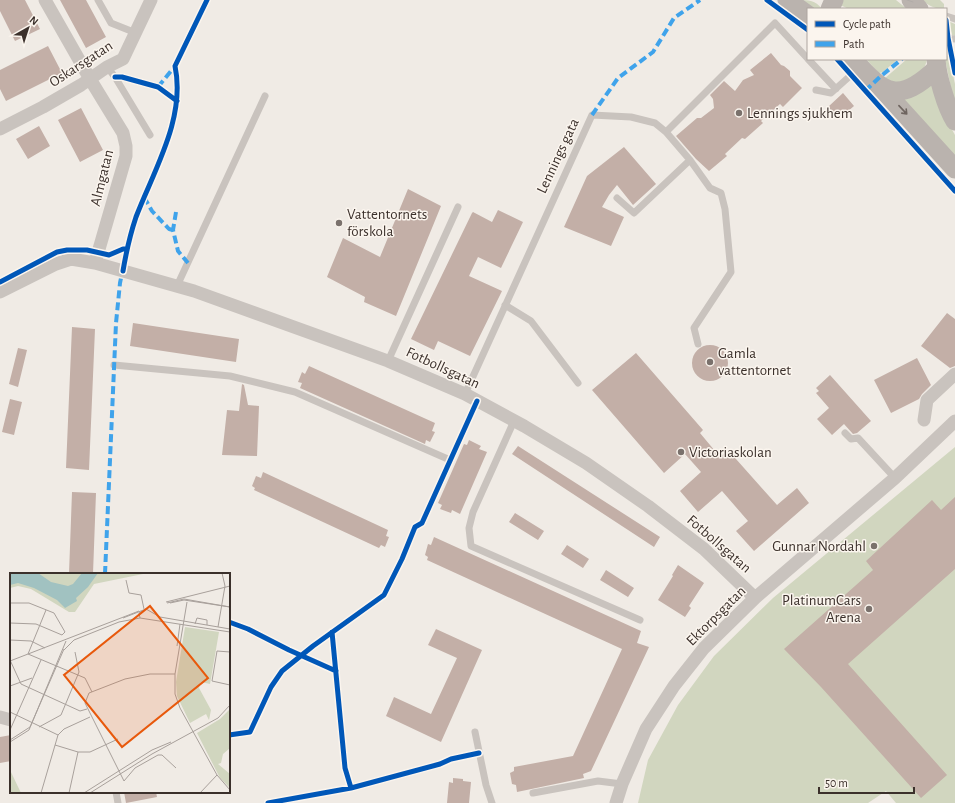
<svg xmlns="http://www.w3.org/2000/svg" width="955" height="803" viewBox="0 0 955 803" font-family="'Alegreya Sans',sans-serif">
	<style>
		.green { fill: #d1d6bf }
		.building { fill: #c3afa7 }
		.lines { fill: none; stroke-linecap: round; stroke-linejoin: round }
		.lane { stroke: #c9c3be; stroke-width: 7 }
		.street { stroke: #c9c3be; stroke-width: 13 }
		.secondary { stroke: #bab3ae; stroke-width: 19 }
		.tram { stroke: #b1aca8; stroke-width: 1 }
		.quiet { stroke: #3fa3eb; stroke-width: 4; stroke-dasharray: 8 4; stroke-linecap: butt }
		.cycleway-casing { stroke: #fbf5ee; stroke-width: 8 }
		.cycleway { stroke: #0057b8; stroke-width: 5 }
		.oneway { stroke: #6e645f }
		.poi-dot { fill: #7a716c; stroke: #fbf5ee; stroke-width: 1.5 }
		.labels { text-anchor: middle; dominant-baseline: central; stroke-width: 3; stroke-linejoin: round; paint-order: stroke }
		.street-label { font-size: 15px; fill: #3b302b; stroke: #fbf5ee }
		.poi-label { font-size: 15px; fill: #3b302b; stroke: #fbf5ee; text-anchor: start }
		.inset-road { fill: none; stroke: #a8a09b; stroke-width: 1 }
		.view { fill: #e8590c; fill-opacity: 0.15; stroke: #e8590c; stroke-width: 2 }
		.inset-edge { fill: none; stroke: #3b302b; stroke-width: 2 }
	</style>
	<rect width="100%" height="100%" fill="#f0ebe5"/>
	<path class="green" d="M799,0c10,0 16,0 23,9h-11z
		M843,0h53l11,9h-58l-9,-4z
		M923,0h17l4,4v5c-8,0 -16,-3 -21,-9z
		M948,21l7,3v12l-3,-1z
		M946,54l3,3 6,27v17l-3,-8 -7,-34h1z
		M866,59h32l-15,13 -4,1z
		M907,59h20c-2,14 -14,19 -24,26l-19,-6z
		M933,81l8,29 14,25v25l-53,-63z
		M955,447v356h-59l-10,-12 -18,12h-230l10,-43 30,-55 36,-49 59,-58z"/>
	<path class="building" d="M0,0h25l15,29 -25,12 -15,-30z
		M60,0h26l20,37 -20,11z
		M48,46l14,27 -56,28 -6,-12v-19z
		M771,53l10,12 3,1 6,5v5l12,12 -19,19 -3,-3 -19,17 2,2 -18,16 -3,-1 -17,16 2,2 -18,15 -13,-12 -20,-23 21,-18h4l13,-10 -1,-9 -3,-4 14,-14 11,10 8,-11 11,-5 -4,-5z
		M843,93l11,13 -15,13 -11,-12z
		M81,108l22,42 -23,12 -22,-42z
		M39,126l11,20 -22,13 -12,-20z
		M624,147l32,37 -23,21 -16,-20 -8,10 -7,12 22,10 -13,29 -47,-19 23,-51z
		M408,189l33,17 -45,110 -32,-14 1,-5 -38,-20 16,-39 37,19z
		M498,210l25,12 -22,46 -23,-11 -9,19 33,15 -32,65 -32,-15 -4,9 -23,-11 61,-126 1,-1 19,10z
		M947,313l8,6v47l-5,2 -29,-22z
		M133,323l106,16 -3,23 -106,-16z
		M72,327l23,2 -6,141 -23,-2z
		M692 363a18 18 0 1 1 36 0a18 18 0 1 1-36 0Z
		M18,348l9,2 -9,37 -9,-3z
		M636,353l67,77 -3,3 20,24 8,-7 49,55 20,-17 12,15 -55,48 -18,-20 12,-10 -26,-30 -24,21 -18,-21 21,-19 -16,-18 -21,19 -72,-83z
		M917,358l14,27 -9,9 -3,5 -28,14 -17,-33z
		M309,366l126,57 -3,8 3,1 -5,10 -4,-2 -1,4 -125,-56 2,-5 -4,-1 4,-10 3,2z
		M830,375l41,46 -14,12 -4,1 -9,-10 -12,11 -15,-16 12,-11 -13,-15 3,-2 -3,-3z
		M242,384l2,1 4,20 11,1 -2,50 -35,-1 5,-45 12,1z
		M10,399l12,3 -8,33 -12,-3z
		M469,440l12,6 -2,3 8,3 -27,62 -8,-4 -1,3 -11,-4 2,-4 -4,-2 26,-59 3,1z
		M518,446l142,91 -6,10 -142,-93z
		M263,472l125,58 -2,6 3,1 -4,10 -4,-2 -2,3 -125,-58 1,-2 -3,-2 4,-10 5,2z
		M72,492l24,1 -3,81h-24z
		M955,497v72l-107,95 99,111 -26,23 -100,-111 -37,-38 89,-79 -7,-9 66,-61 9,10z
		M515,513l29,18 -6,9 -29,-18z
		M434,537l207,94 -4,12 12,4 -58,124 -8,3 1,4 -67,14 -1,-7 -4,-1 -2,-11 4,-2v-4l59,-11 49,-107 -195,-89 1,-3 -3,-2 3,-11 3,1z
		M567,545l22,14 -6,9 -22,-14z
		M678,565l26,18 -15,23 2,2 -6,9 -27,-17 15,-24 -1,-1z
		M606,570l28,18 -6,9 -28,-17z
		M436,629l46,21 -41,92 -55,-26 8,-19 37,17 26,-56 -29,-13z
		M11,735v26l-11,2v-26z
		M453,778l10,1v2l8,1 -2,21h-22l2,-21 4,1z
		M124,792h32l1,5 -31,6z"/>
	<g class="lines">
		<path class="lane" d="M98,0l13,23 25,10
			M946,16l9,3
			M946,38l9,1
			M808,59l28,30
			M107,67l8,10 35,58
			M816,90l15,3 29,-26
			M666,132l109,-109 33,36
			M617,198l17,15 56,-53
			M177,286l88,-190
			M505,305l26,16 47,62
			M388,361l70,-154
			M114,365l116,11 65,16 155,68
			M465,394l127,-279 39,2 24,6 11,9 24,28 20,28 11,5 4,16 6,63 -37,56 4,16
			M514,421l-41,91 -4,16 2,18 169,74
			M845,433l6,6 7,-1 37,40
			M475,732l11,53 6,18
			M116,792l2,11
			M533,793l65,-12 24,3"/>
		<path class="street" d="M45,0l45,79 33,54 3,13v10l-31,107
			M0,129l43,-22 38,-22 26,-18 16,-8 28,-59
			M0,292l56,-28 15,-5 24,4 99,28 194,70 77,33 59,32 62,37 62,43 56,43 51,49
			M924,420l3,-20 28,-26
			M0,717l11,3
			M616,803l6,-19 24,-55 28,-43 30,-38 51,-50 140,-120 60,-57"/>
		<path class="secondary" d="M787,0l21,15
			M911,0l8,9
			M830,9l4,-9
			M853,59c32,36 46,45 83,10
			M936,59c1,16 10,48 19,62
			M876,82l79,87"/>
		<path class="tram" d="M907,0l6,2"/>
		<path class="quiet" d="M158,87l17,-21
			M865,91l16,-15 21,-17
			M592,115l26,-37 35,-26 21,-34 26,-18
			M144,197l8,14 17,18 4,1
			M176,212l-3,18 5,21 10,12
			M105,574l11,-251 4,-40 3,-15"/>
		<g class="cycleway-casing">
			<path id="cycleway" d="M767,0l41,30
				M946,20l2,18 7,35
				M837,59l118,132
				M115,77h7l36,10 19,14
				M123,271c3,-18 7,-36 13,-54 18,-47 50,-99 39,-151l32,-66
				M0,282l57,-30 10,-2h20l22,5 14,-6h4
				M229,622l19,7 41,21 47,21
				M332,632l13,136 6,20
				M229,735l21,-3 21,-45 11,-16 31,-25 71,-51 18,-36 13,-32 7,-4 55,-122
				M268,803l83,-15 89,-24 11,-5 28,-6"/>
		</g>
		<use href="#cycleway" class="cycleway"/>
	</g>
	<defs><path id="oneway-shaft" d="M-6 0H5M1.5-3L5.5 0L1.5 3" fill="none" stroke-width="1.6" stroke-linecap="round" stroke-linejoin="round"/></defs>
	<use class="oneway" href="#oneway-shaft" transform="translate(903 110) rotate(47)"/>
	<g class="poi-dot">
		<circle cx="739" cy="113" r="4"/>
		<circle cx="339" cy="223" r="4"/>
		<circle cx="710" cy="362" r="4"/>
		<circle cx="681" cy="452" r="4"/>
		<circle cx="874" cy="546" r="4"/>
		<circle cx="869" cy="609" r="4"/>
	</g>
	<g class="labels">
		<g class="street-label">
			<text transform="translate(81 64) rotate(-33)">Oskarsgatan</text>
			<text transform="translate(558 156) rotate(-65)">Lennings gata</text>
			<text transform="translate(102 178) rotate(-76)">Almgatan</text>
			<text transform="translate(443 368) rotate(25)">Fotbollsgatan</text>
			<text transform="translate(719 544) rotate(41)">Fotbollsgatan</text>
			<text transform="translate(716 616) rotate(-45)">Ektorpsgatan</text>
		</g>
		<g class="poi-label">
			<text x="747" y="113">Lennings sjukhem</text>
			<text x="347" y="214">Vattentornets<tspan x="347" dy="17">förskola</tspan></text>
			<text x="718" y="353">Gamla<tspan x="718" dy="17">vattentornet</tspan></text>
			<text x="689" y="452">Victoriaskolan</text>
			<text x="866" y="546" text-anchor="end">Gunnar Nordahl</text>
			<text x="861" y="600" text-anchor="end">PlatinumCars<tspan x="861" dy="17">Arena</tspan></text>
		</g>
	</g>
	<g transform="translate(10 573)">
		<rect width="220" height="220" fill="#f0ebe5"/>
		<path d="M0,0h133v1l-49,10 -19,28h-6l-38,-23 -13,-3 -8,2zM175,54l34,5 -9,52 -9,-2 -2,6 12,22 -2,10 -3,-6 -16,9 -13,-27 -1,-14zM220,136v39l-7,6 -2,9 -3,1 12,10v14l-10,-10 -23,-45 23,-14zM0,197l11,23h-11z" fill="#d1d6bf"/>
		<path d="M0,0h28l13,9 17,4 5,-2 9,-11h16l-10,14 -12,11 1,3 -12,7 -8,-8 -23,-12 -16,-5 -8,2z" fill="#a1c2c1"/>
		<path class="inset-road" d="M116,7l3,13 12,2 3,14M156,29l64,-16M177,29l-12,72v20l5,14 37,67 13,15M0,30h19l25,10 11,19 -3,3 -26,-11 -26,-1M157,30l17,-4 46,8M160,30l14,-3 46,7M36,37l-18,44 57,24 7,14M113,45l23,-9M185,51l2,-6 10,2v5M208,54l7,-41 -3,-13M220,56l-70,-12 -14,-8 -7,4 1,5 90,14M0,67l21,1 14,7M167,73l3,-22M54,77l10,-10 45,-18 21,-4M220,79l-13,-1 -5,30 18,4M0,87l11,24 59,27 7,-2M0,88l129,-50M165,101h-25l-25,5 -36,14 -4,10 39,78 11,-13 23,-13h4l14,13M0,113l22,-8M0,139l48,23M29,154l22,-12 18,-43 -4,-20M0,157l31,-70M0,167l20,-13 34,-78M0,169l19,-12 37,-89M45,172l23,7h12l28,-13M31,220l17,-58 6,-6 26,-12M59,220l9,-41M74,220l68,-43 19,-8M80,220l62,-39 66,-36 12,-13M190,220l17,-18"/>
		<path class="view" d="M140,33l58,72 -86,69 -58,-72z"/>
		<rect width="220" height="220" class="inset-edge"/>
	</g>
	<rect x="807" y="8" width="140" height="52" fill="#fbf5ee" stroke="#aea6a0"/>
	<rect x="815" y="21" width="20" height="6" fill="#0057b8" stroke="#aea6a0"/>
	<text x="843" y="28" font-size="12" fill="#3b302b">Cycle path</text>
	<rect x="815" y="41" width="20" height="6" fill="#3fa3eb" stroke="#aea6a0"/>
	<text x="843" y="48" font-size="12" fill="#3b302b">Path</text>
	<g transform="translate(28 28) rotate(39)" stroke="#fbf5ee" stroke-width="3" paint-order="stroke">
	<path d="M0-3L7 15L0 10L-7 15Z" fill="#3b302b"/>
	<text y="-6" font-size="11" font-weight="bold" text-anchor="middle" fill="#3b302b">N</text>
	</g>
	<path d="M819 787v6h95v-6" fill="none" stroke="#3b302b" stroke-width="2"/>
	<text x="825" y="787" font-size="12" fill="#3b302b" stroke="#fbf5ee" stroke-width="3" paint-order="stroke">50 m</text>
</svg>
